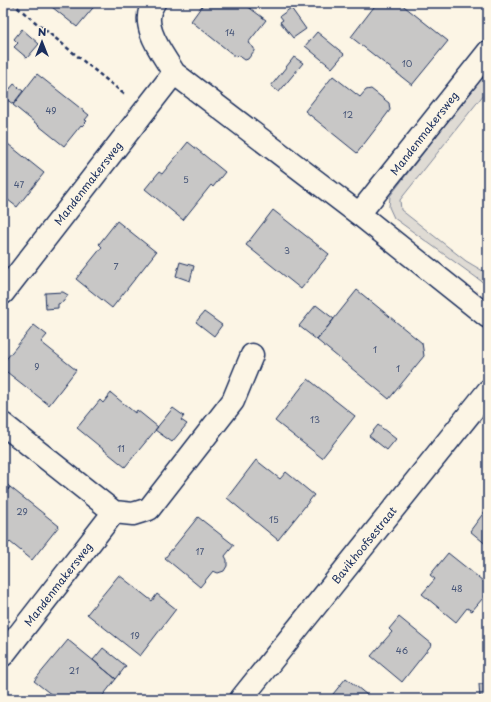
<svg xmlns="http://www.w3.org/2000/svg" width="491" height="702" viewBox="0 0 491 702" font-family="'Playpen Sans',sans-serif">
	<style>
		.grass { fill: #dfdbd4; stroke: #7d8599 }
		.building { fill: #c8c7c6; stroke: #1b2f5e }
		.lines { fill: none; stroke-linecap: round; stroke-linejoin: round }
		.minor-casing { stroke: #1b2f5e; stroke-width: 25 }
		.tertiary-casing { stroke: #1b2f5e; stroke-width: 25 }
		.path { stroke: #1b2f5e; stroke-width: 2.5; stroke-dasharray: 4 3; stroke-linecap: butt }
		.minor { stroke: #fcf5e5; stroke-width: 22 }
		.tertiary { stroke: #fcf5e5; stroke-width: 22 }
		.labels { text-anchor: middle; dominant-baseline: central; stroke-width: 4; stroke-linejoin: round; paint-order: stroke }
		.number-label { font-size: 9px; fill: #465578 }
		.street-label { font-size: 11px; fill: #1b2f5e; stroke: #fcf5e5 }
	</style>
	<rect width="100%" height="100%" fill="#fcf5e5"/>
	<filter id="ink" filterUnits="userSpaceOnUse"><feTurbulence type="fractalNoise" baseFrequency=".025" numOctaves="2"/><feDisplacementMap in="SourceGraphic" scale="8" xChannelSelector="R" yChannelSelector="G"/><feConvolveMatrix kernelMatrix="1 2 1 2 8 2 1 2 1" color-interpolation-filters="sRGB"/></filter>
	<g filter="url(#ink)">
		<path class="grass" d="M488,69v20l-88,111 1,10 65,51 22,13v12l-94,-68 -5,-11 1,-11z"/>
		<path class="building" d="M47,3h50l-20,24z
			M204,3h39l23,17 -18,23 6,5v3l-6,8 -3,1 -7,-5 -2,2 -45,-36z
			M377,3h23l48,38 -36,44 -61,-48z
			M291,8l15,21 -13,9 -13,-16 3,-2 -3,-4z
			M22,29l17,15 -12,14 -13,-11 4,-4 -4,-4z
			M317,32l27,22 -12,14 -27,-22z
			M294,57l9,6 -24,29 -8,-6z
			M37,74l52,41 -4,5 2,1 -5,5 -1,-1 -17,21 -51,-41z
			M333,76l27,21 6,-7 5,-1 18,14 1,7 -6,8 -27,35 -52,-42z
			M14,84l9,7 -10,13 -10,-7z
			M3,140l41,33 -27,34 -14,-11z
			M188,142l37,30 -12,15 -2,-2 -28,35 -38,-31 14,-17 3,2z
			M273,210l56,44 -28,35 -55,-44z
			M117,221l39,31 -44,56 -36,-29 26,-32 -3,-3z
			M180,262l14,4 -4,15 -14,-5z
			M357,290l65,53 2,13 -35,43 -72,-59z
			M63,292l5,3 -5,7 -5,2v4l-12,1 -1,-16z
			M316,305l18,14 -17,21 -18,-14z
			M204,312l18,13 -8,11 -18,-14z
			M34,325l13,10 -6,7 35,28 -27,35 -46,-36v-6z
			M308,379l47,37 -33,42 -47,-37z
			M111,393l24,20 2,-3 21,17 -33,40 -48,-39 23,-28 3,3z
			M173,408l11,8 -3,4 6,4 -15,18 -17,-12z
			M378,425l18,14 -9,11 -18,-14z
			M256,460l24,19 6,-7 28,23 -36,45 -51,-42z
			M3,481l7,6 -7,9z
			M10,487l49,39 -27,34 -22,-18 -7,7v-53z
			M488,507v39l-18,-15z
			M198,517l36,28 -9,11 2,4v6l-3,5 -6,2 -5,-2 -13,16 -35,-29z
			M448,553l40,32v7l-16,19 -5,-3 -11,14 -34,-28 13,-15 -5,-4z
			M119,575l33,26 5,-7 19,15 -36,47 -53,-42z
			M399,617l33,27 -30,38 -31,-26 21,-24 -3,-3z
			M68,640l48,39 -15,19 -44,1 -23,-18z
			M103,648l23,18 -10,13 -23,-19z
			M346,678l26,21h-43z
			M479,684h9v15h-8z"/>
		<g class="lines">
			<g class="minor-casing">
				<path id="minor" d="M488,52l-129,162 129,103
					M174,73l185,141
					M3,293l171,-220c-11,-19 -36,-49 -20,-70
					M3,424l111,88
					M3,655l111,-143 19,2 16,-5 84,-108 19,-46"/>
			</g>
			<g class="tertiary-casing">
				<path id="tertiary" d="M241,699l247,-308"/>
			</g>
			<path class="path" d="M12,3l112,91
				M3,6l3,-3"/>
			<use href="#minor" class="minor"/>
			<use href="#tertiary" class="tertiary"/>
		</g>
	</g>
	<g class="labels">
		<g class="number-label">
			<text x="230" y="32">14</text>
			<text x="407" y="63">10</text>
			<text x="51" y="110">49</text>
			<text x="348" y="114">12</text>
			<text x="186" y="179">5</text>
			<text x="19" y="184">47</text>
			<text x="287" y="250">3</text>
			<text x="116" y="266">7</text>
			<text x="375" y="349">1</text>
			<text x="37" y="366">9</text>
			<text x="398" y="368">1</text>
			<text x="315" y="419">13</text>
			<text x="121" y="448">11</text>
			<text x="22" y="511">29</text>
			<text x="274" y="519">15</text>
			<text x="200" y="551">17</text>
			<text x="457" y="588">48</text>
			<text x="135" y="635">19</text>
			<text x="402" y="650">46</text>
			<text x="74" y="670">21</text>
		</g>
		<g class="street-label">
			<text transform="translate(424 133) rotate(-52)">Mandenmakersweg</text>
			<text transform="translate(88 183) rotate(-52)">Mandenmakersweg</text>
			<text transform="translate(364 545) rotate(-51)">Bavikhoofsestraat</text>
			<text transform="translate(58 584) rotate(-52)">Mandenmakersweg</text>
		</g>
	</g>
	<rect width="491" height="702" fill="none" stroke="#fcf5e5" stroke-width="16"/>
	<rect x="8" y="8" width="475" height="686" fill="none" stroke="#1b2f5e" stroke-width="1.5" filter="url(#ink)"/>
	<g transform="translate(42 42)" stroke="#fcf5e5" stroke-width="3" paint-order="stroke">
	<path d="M0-3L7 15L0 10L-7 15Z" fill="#1b2f5e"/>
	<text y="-6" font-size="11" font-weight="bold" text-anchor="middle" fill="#1b2f5e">N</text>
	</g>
</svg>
